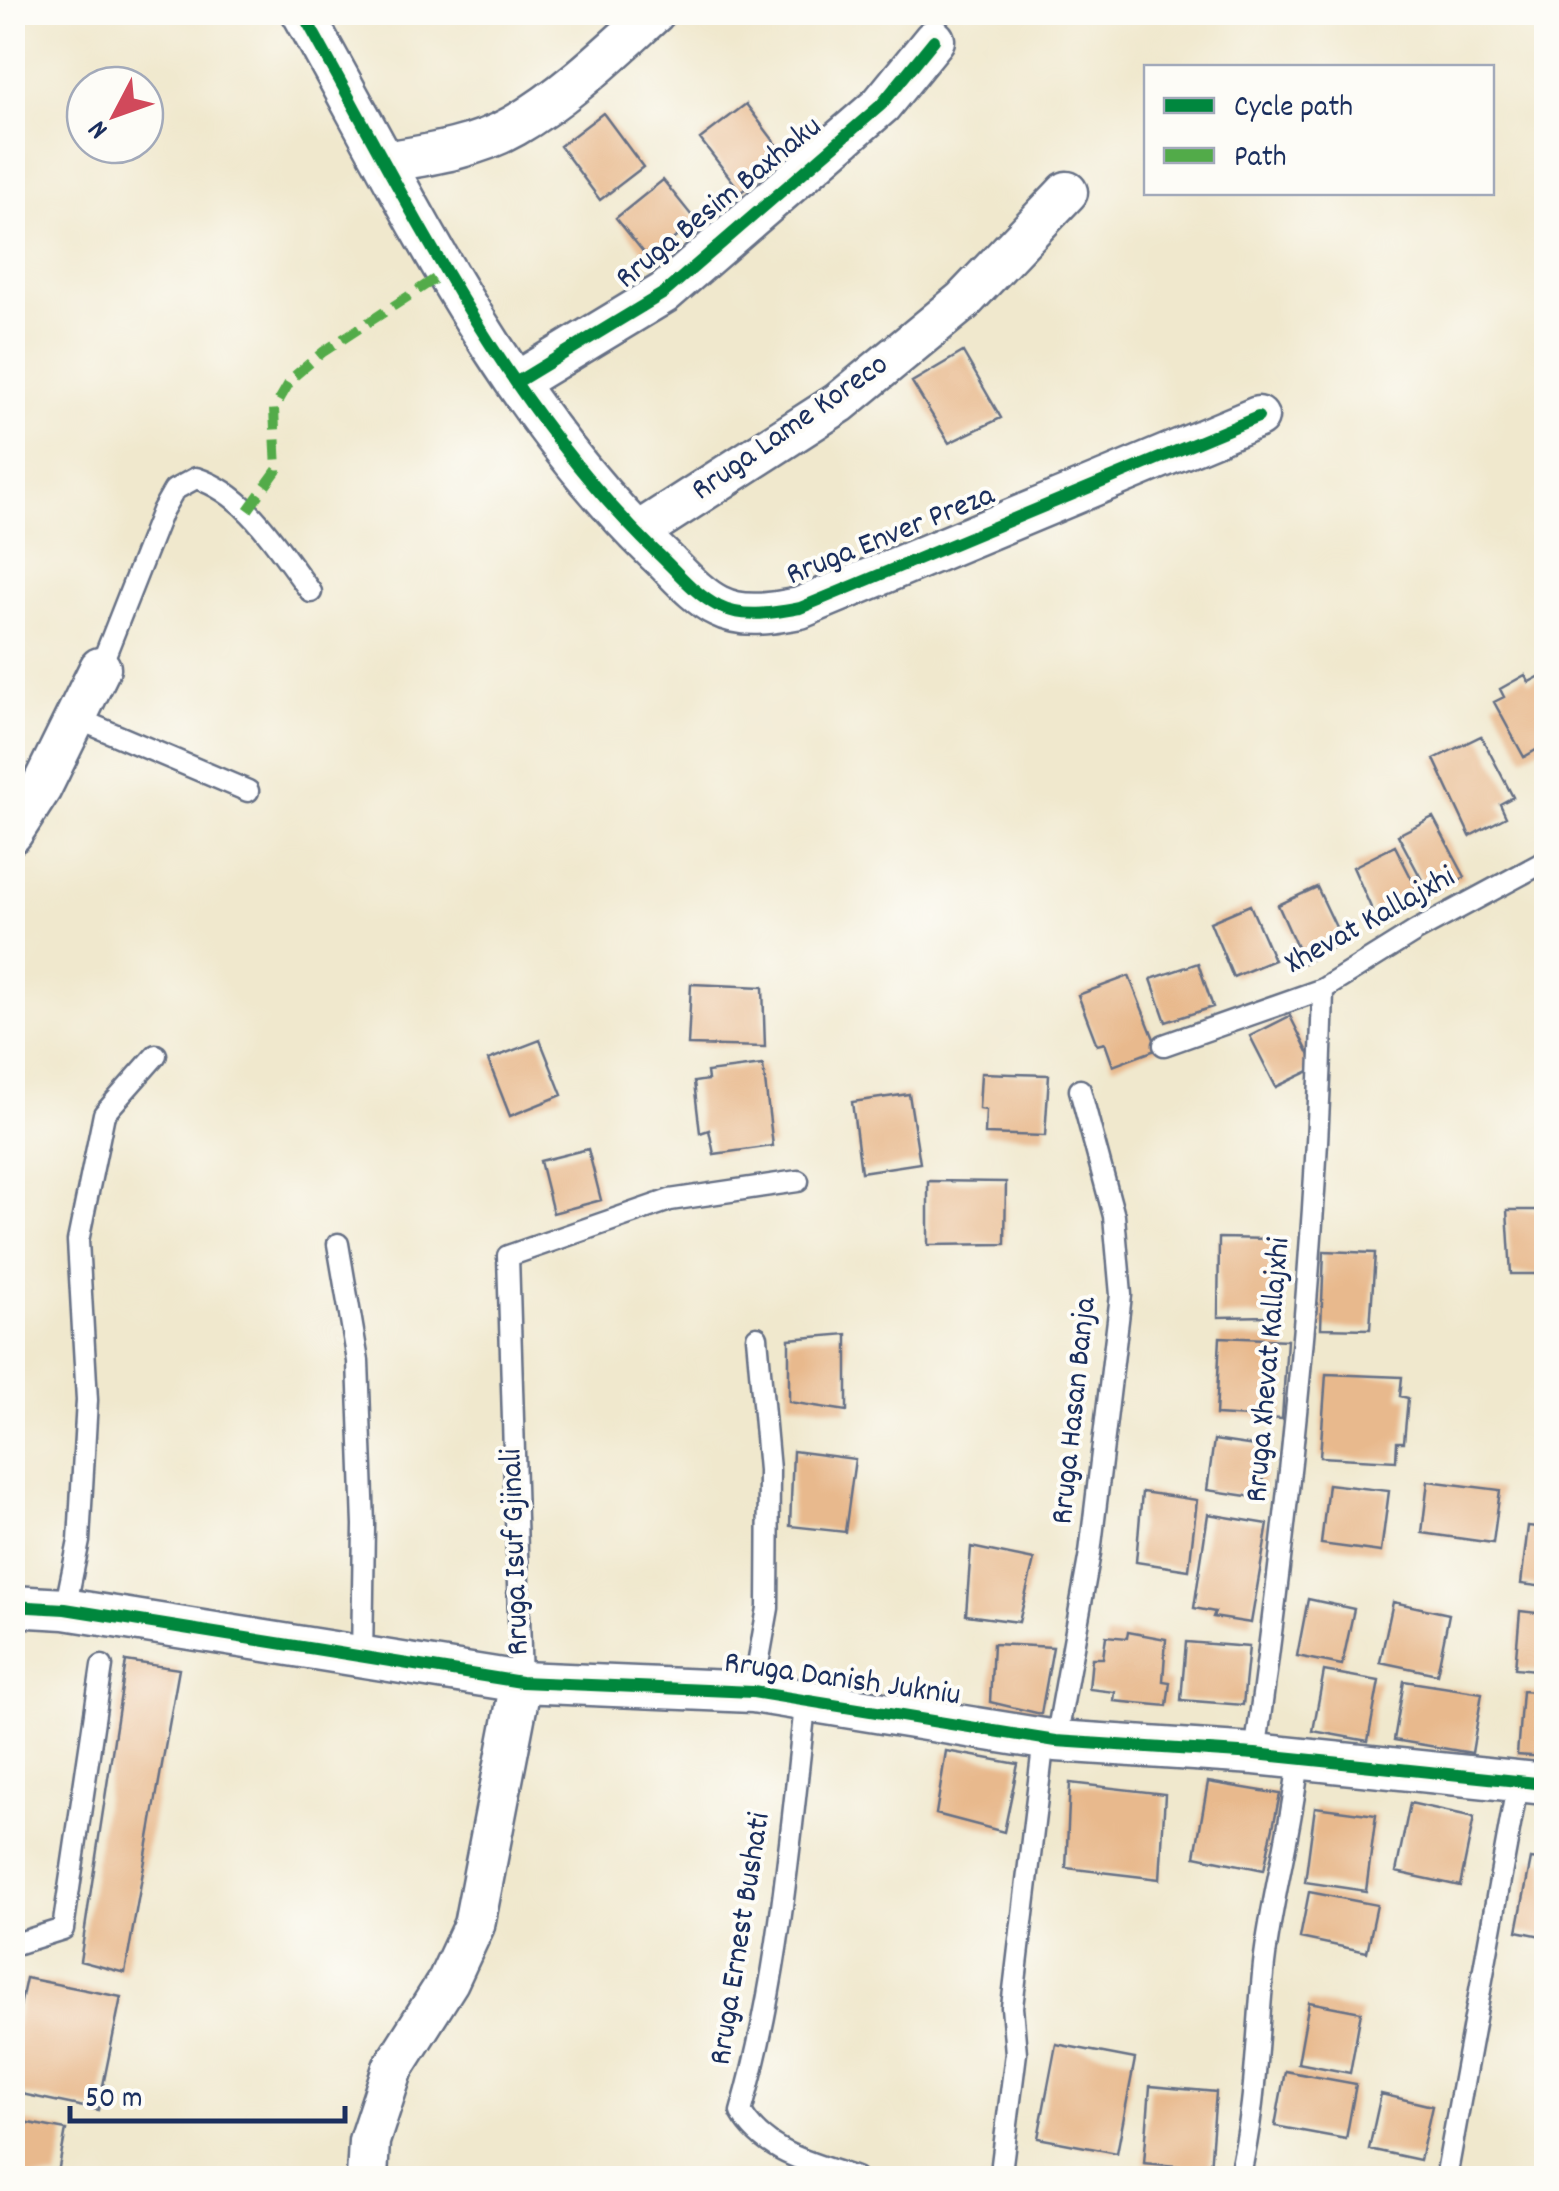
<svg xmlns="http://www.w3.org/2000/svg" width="1559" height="2191" viewBox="0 0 1559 2191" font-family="Dekko,sans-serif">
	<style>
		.building { fill: #e8b98d }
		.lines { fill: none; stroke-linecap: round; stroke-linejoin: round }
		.service-casing { stroke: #667085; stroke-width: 25 }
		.minor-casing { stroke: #667085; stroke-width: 45 }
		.service { stroke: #fff; stroke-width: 20 }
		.minor { stroke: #fff; stroke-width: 40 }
		.quiet { stroke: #52ab49; stroke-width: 10; stroke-dasharray: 20 10; stroke-linecap: butt }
		.cycleway-casing { stroke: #fdfcf7; stroke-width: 19 }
		.cycleway { stroke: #00873e; stroke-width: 12 }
		.labels { text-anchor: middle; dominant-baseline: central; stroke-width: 8; stroke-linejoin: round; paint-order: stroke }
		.street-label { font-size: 32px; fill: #1b2f5e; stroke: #fdfcf7 }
	</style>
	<rect width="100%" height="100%" fill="#fdfcf7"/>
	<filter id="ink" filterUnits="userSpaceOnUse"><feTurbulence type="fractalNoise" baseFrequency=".01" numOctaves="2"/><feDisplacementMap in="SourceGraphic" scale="20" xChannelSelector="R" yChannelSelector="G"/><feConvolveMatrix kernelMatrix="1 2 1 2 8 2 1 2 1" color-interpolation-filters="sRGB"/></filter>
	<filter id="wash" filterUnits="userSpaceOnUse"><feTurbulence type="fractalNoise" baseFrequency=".0048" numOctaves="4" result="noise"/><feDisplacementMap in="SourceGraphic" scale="40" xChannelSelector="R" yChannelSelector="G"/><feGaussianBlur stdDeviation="2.25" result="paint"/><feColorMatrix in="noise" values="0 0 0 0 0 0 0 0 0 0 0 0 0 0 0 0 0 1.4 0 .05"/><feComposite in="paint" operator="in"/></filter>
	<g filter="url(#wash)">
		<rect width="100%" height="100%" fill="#f0e8cd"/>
		<g id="blocks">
			<path class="building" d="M746,104l40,53 -45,35 -41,-53z
				M603,113l40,54 -43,33 -40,-54z
				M663,180l33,41 -47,38 -33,-41z
				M963,352l38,66 -52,25 -37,-61z
				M1546,673v71l-22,13 -30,-55 10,-5 -4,-8 25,-14 4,7z
				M1481,736l32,61 -13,7 6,13 -36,19 -36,-77z
				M1433,817l32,60 -35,18 -32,-60z
				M1395,846l26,51 -44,24 -24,-54z
				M1317,887l26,55 -39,21 -26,-58z
				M1250,905l24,55 -41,17 -23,-55z
				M1198,963l15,44 -47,15 -15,-43z
				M1129,976l29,73 -45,17 -8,-23 -8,2 -19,-50z
				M691,984l72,3 2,60 -77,-2z
				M1290,1016l26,52 -40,19 -26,-51z
				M540,1040l22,55 -52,21 -22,-56z
				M763,1065l10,81 -59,8 -5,-24 -9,3 -6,-51 14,-2 -1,-8z
				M981,1073l68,2 -4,61 -60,-2 1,-24 -7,-1z
				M909,1094l11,69 -59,9 -9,-70z
				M588,1149l13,51 -48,13 -13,-52z
				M928,1181l78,1 -1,62 -77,1z
				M1507,1210h39v72h-6l-1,-8h-28z
				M1219,1238l53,1 -2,77 -52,1z
				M1324,1251l51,2 -5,76 -49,-1z
				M847,1334v77l-58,-9v-63z
				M1220,1337l67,3 -5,79 -66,-4z
				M1326,1374l76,3 -2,19 8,2 -4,44h-7l-1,19 -76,-4z
				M1214,1440l54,8 -7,50 -54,-8z
				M793,1451l62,8 -10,73 -55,-6z
				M1428,1481l72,9 -7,53 -71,-10z
				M1328,1484l61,7 -8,61 -60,-8z
				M1142,1492l55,8 -8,70 -53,-8z
				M1208,1514l60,10 -17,99 -38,-6 2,-5 -21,-4z
				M1528,1526l18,2v59l-25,-3z
				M971,1547l63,13 -15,62 -53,-7z
				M1308,1599l46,10 -12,56 -45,-9z
				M1393,1602l56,12 -12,60 -57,-12z
				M1520,1611l26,3v57l-31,-3z
				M1128,1632l38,7 -3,42 7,1 -3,24 -53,-5 1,-9 -26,-3 3,-31h11l3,-22 21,2z
				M1186,1642l63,5 -6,58 -62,-5z
				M993,1644l60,3 -12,67 -51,-12z
				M126,1661l53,8 -54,304 -45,-12z
				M1324,1671l55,10 -11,60 -55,-10z
				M1404,1681l78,12 -10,60 -78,-13z
				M1522,1691l24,2v64l-29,-2z
				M946,1751l72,13 -14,68 -68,-18z
				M1208,1782l72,12 -16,76 -69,-14z
				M1070,1783l95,11 -5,85 -94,-11z
				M1410,1803l64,14 -14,69 -64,-14z
				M1315,1807l61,8 -10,76 -61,-9z
				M1531,1859l15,2v76l-29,-6z
				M1309,1892l68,13 -10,47 -67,-14z
				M26,1978l95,19 -23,113 -86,-18v-48z
				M1309,2002l52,10 -11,61 -52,-10z
				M1056,2044l79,15 -18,94 -79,-15z
				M1285,2071l71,13 -10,55 -71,-13z
				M1150,2086l66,6 -6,77 -66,-6z
				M1381,2094l51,12 -12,54 -51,-11z
				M13,2120l53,10 -9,48h-45z"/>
		</g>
	</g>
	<g filter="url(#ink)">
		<use href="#blocks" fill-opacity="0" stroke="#667085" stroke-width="2.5"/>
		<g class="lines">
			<g class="service-casing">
				<path id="service" d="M100,668l62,-157 12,-21 22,-12c53,17 82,71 115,114
					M76,718l172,73
					M1164,1045l159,-56 93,-58 128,-69
					M338,1244l20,117 6,164 -2,135
					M65,1609l14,-68 8,-141 -9,-159 26,-127 52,-59
					M521,1682l-13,-426 162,-56 128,-19
					M753,1692l15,-84 1,-138 -12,-133
					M806,1698c-16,139 -26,279 -65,414 24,42 72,51 115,66
					M1056,1741l34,-188 31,-258 -7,-79 -34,-126
					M1255,1754c35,-254 62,-508 68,-765
					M12,1945l51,-16 39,-263
					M1002,2164l14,-111 -4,-46 32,-268
					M1239,2178c18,-74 17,-139 25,-214 8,-69 28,-136 35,-206
					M1446,2178l72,-397"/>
			</g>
			<g class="minor-casing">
				<path id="minor" d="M302,12c105,187 198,388 353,539 19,17 40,44 63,55 25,13 55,7 82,2l458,-191
					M386,162c42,-7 90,-14 128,-36 52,-30 97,-74 141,-114
					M517,382l147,-89 217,-188 53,-65
					M637,533l202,-130 124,-102 104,-109
					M12,833l29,-45 59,-120
					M12,1606l53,3 456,73 232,10 303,49 199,13 291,30
					M367,2178l2,-37 24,-73 55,-87 26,-56 47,-243"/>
			</g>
			<use href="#service" class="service"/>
			<use href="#minor" class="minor"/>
			<path class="quiet" d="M248,510l29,-40 -3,-61 18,-31 31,-26 121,-79"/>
			<g class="cycleway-casing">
				<path id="cycleway" d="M302,12c105,187 198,388 353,539 19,17 40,44 63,55 25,13 55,7 82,2l458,-191
					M517,382l147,-89 217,-188 53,-65
					M12,1606l53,3 456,73 232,10 303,49 199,13 291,30"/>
			</g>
			<use href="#cycleway" class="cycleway"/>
		</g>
	</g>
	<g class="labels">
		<g class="street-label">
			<text transform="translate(720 204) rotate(-39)">Rruga Besim Baxhaku</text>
			<text transform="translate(791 429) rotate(-35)">Rruga Lame Koreco</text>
			<text transform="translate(891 537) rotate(-22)">Rruga Enver Preza</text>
			<text transform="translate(1371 922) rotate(-29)">Xhevat Kallajxhi</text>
			<text transform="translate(1270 1370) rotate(-85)">Rruga Xhevat Kallajxhi</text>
			<text transform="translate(1076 1411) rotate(-84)">Rruga Hasan Banja</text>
			<text transform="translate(517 1552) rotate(-92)">Rruga Isuf Gjinali</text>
			<text transform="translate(842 1681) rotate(8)">Rruga Danish Jukniu</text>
			<text transform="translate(742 1939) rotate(-81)">Rruga Ernest Bushati</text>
		</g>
	</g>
	<rect width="1559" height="2191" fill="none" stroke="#fdfcf7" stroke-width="50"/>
	<rect x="1144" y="65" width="350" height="130" fill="#fdfcf7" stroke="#a3aaba" stroke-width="2.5"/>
	<rect x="1164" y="98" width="50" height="15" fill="#00873e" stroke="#a3aaba" stroke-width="2.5"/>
	<text x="1234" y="115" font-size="30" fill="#1b2f5e">Cycle path</text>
	<rect x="1164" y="148" width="50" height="15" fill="#52ab49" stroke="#a3aaba" stroke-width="2.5"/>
	<text x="1234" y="165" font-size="30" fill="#1b2f5e">Path</text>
	<g transform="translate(115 115) rotate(229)"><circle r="48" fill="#fdfcf7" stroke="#a3aaba" stroke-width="2.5"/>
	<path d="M0-8L18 38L0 25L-18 38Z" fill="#d1495b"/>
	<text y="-15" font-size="28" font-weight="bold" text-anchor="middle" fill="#1b2f5e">N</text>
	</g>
	<path d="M70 2106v15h275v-15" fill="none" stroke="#1b2f5e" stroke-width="5"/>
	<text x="85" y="2106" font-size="30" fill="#1b2f5e" stroke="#fdfcf7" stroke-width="8" paint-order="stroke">50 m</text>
</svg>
